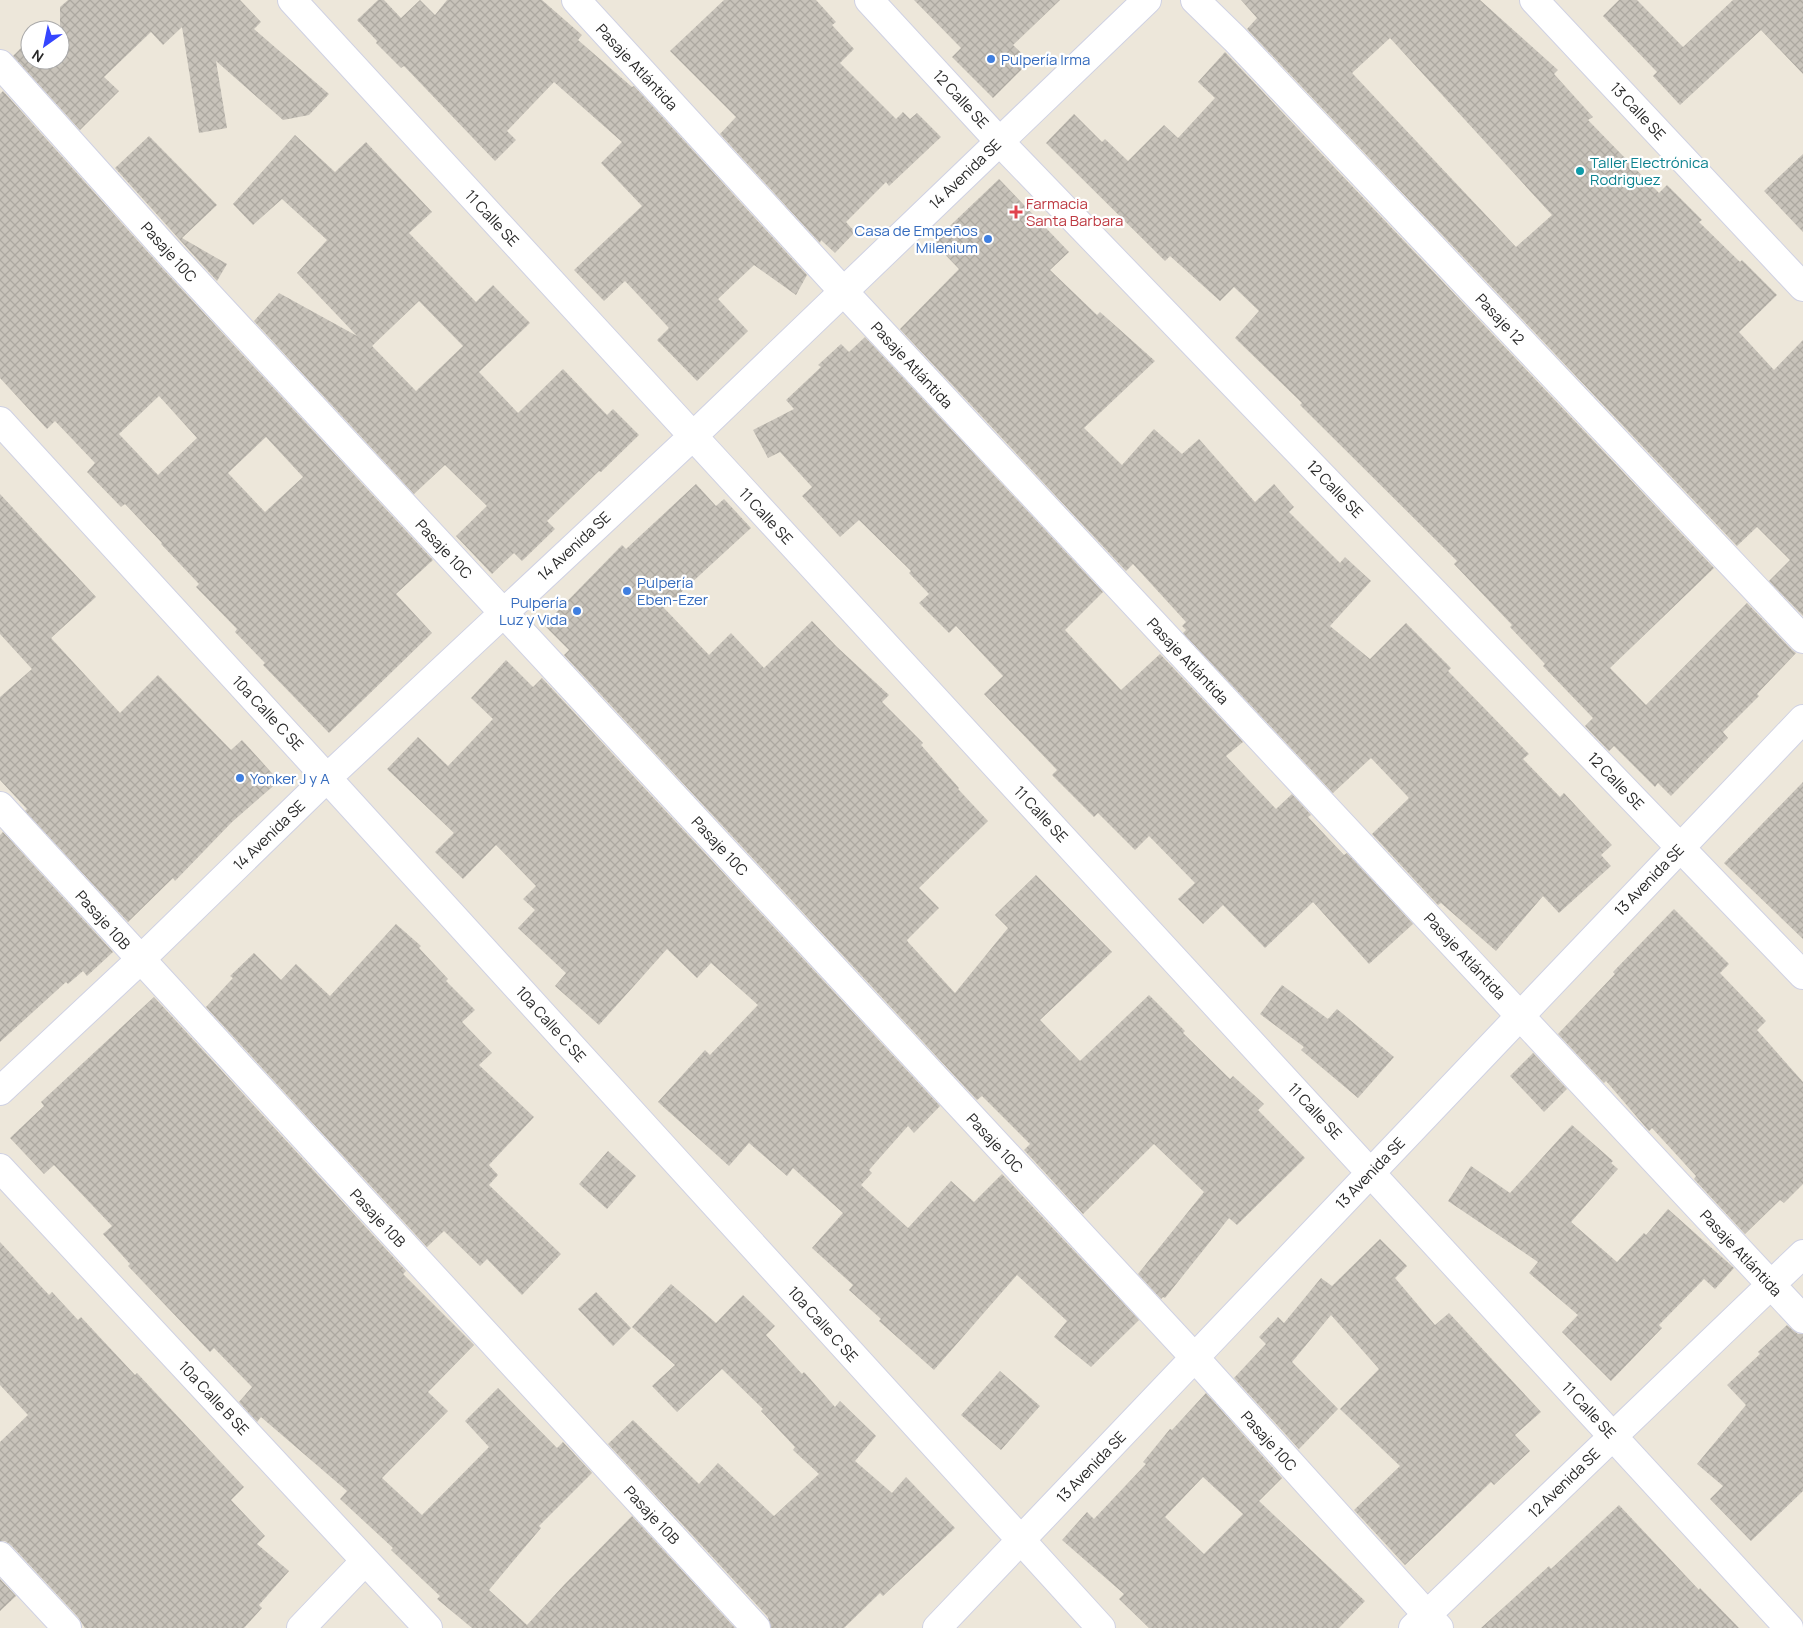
<svg xmlns="http://www.w3.org/2000/svg" width="1803" height="1628" viewBox="0 0 1803 1628" font-family="Manrope,sans-serif">
	<style>
		.building { fill: url(#building-cross-hatch); fill-rule: evenodd }
		.lines { fill: none; stroke-linecap: round; stroke-linejoin: round }
		.minor-casing { stroke: #cfd1e3; stroke-width: 30 }
		.minor { stroke: #fff; stroke-width: 28 }
		.shop-dot { fill: #3f7fe0; stroke: #fff; stroke-width: 2 }
		.culture-dot { fill: #0f9aa8; stroke: #fff; stroke-width: 2 }
		.health-dot { fill: #e0444e; stroke: #fff; stroke-width: 2 }
		.labels { text-anchor: middle; dominant-baseline: central; stroke-width: 4.5; stroke-linejoin: round; paint-order: stroke }
		.shop-label { font-size: 15px; fill: #366cbe; stroke: #fff; text-anchor: start }
		.street-label { font-size: 15px; fill: #292929; stroke: #fff }
		.culture-label { font-size: 15px; fill: #0d838f; stroke: #fff; text-anchor: start }
		.health-label { font-size: 15px; fill: #be3a42; stroke: #fff; text-anchor: start }
	</style>
	<defs>
		<pattern id="building-cross-hatch" width="8" height="8" patternUnits="userSpaceOnUse" patternTransform="scale(1.25)"><rect width="8" height="8" fill="#c8c3ba"/><path d="M0 0l8 8M0 8l8-8" fill="none" stroke="#aca8a0"/></pattern>
	</defs>
	<rect width="100%" height="100%" fill="#ede7da"/>
	<path class="building" d="M68,0h172l21,22 -7,7 75,65 -20,21 -26,5 -67,-59 11,67 -28,5 -17,-106 -19,18 -12,-13 -47,45 15,14 -39,39 -67,-74 17,-17v21h30v-53z
		M378,0h6l17,18 19,-18 15,15 12,-15h95l40,35 -4,5 54,47 2,-1 173,189 -11,20 -42,-30 -36,34 30,32 -51,50 -40,-41 12,-12 -44,-47 -21,20 -30,-31 68,-64 -41,-43 21,-21 -68,-60 -47,49 9,9 -21,21 -91,-95 -3,2 -25,-25 1,-2 -20,-21z
		M724,0h92l20,22 -4,3 22,24 -14,14 56,56 7,-7 7,7 7,-6 24,24 -52,49 -3,-4 -40,40 9,10 -20,21 -14,-13 -1,3 -100,-109 16,-17 -66,-66z
		M914,0h146l-47,45 17,16 -37,37 -41,-41 9,-9z
		M1241,0h239l78,70 -4,4 39,43 -5,3 71,73 8,-8 35,35 -3,2 41,40 2,-2 35,35 -38,37 35,38 29,-30v276l-34,-35 21,-21 -33,-33 -20,19 -490,-517 10,-11zM1390,38l162,177 -36,32 -164,-174z
		M1619,0h18l46,47 50,-47h70v74l-42,-44 -81,75 -27,-29 4,-4 -54,-56z
		M1225,52l489,516 -104,100 36,37 101,-102 45,47 4,3 -39,41 2,2 -36,36 5,6 -57,58 -13,-13 -3,4 -41,-41 -5,5 -24,-25 8,-8 -50,-52 2,-2 -35,-37 2,-2 -58,-61 3,-3 -157,-156 2,-2 -67,-65 24,-27 -25,-24 -14,14 -50,-45 -5,5 -119,-118 28,-29 28,28 3,-3 23,22 36,-36 14,13 37,-40 -17,-16z
		M3,91l160,178 270,291 -37,34 36,39 -103,100 -66,-68 2,-2 -30,-31 2,-3 -41,-42 3,-3 -38,-40 1,-1 -37,-39 -4,3 -34,-35 8,-9 -40,-42 -8,8 -47,-51v-284zM159,396l38,42 -39,37 -39,-41zM266,437l37,40 -38,35 -37,-39z
		M295,135l40,37 31,-30 66,70 -23,21 67,69 17,-17 37,38 -51,49 39,41 45,-44 44,46 6,-6 26,26 -38,37 -2,-1 -52,50 8,8 -33,32 -8,-8 -22,21 -36,-38 31,-30 -42,-41 -31,29 -160,-173 25,-28 78,43 -60,-63 30,-33 -45,-41 -29,26 -20,-21zM419,301l44,45 -47,45 -44,-45z
		M149,136l68,69 -35,33 45,26 -10,17 -102,-113z
		M1803,154v78l-39,-41z
		M999,179l70,73 -19,18 47,45 3,-3 55,49 -71,67 38,37 32,-36 28,25 17,-15 56,63 19,-18 20,23 -5,5 51,51 5,-6 26,24 -41,45 40,33 36,-36 45,45 -3,3 81,83 -6,5 37,38 4,-4 48,52 -11,10 10,11 -52,47 -16,-17 -47,55 -55,-48 -3,2 -66,-71 37,-36 -38,-40 -38,35 -150,-160 3,-3 -4,-4 4,-4 -53,-58 -7,7 -226,-242 59,-60 -26,-27z
		M865,337l238,255 -38,38 56,60 39,-36 83,88 -17,14 50,53 16,-15 19,21 -3,2 36,38 3,-2 66,71 -44,40 -56,-62 -48,46 -42,-43 -20,19 -25,-25 17,-16 -46,-47 -14,14 -37,-37 -4,4 -42,-42 5,-5 -73,-76 19,-18 -47,-50 -7,7 -30,-30 10,-9 -20,-21 2,-2 -52,-51 -19,17 -38,-41 10,-9 -32,-35 -12,6 -15,-28 41,-21 -8,-9 35,-33 -3,-2 23,-21 8,8z
		M696,484l20,22 8,-7 27,29 -87,80 45,47 22,-22 33,35 48,-47 25,26 52,48 -7,7 41,41 -2,2 38,43 -1,1 30,32 -69,67 20,20 -32,32 1,2 47,51 53,-65 -13,-13 41,-40 76,77 -72,68 40,41 69,-66 36,36 -2,2 47,46 3,-3 31,28 -6,6 47,48 -68,67 -8,-7 -64,80 -2,-1 -2,2 -23,-25 66,-82 -50,-48 -71,70 -58,-63 -1,-1 6,-6 -48,-48 -5,4 -413,-445 5,-5 -25,-25 78,-80 4,4z
		M0,494l96,103 -45,41 69,75 38,-38 73,75 11,-10 37,41 -47,41 -57,59 -2,-3 -45,44 -103,-111 2,-2 -27,-29v-83l32,-28 -32,-35z
		M506,660l27,27 9,-9 398,428 -26,27 -6,-7 -39,44 3,3 -11,12 47,43 43,-47 23,21 28,-28 137,146 -48,47 -37,-30 13,-16 -50,-46 -83,95 -55,-49 2,-2 -32,-29 4,-5 -41,-37 31,-35 -50,-45 -6,8 -38,-33 -20,23 -71,-64 47,-52 5,5 48,-50 -47,-42 -14,15 -30,-29 -68,76 -44,-39 11,-13 -48,-45 17,-18 -12,-11 13,-13 -40,-41 -33,34 -28,-27 19,-19 -67,-64 31,-32 30,29 45,-47 -22,-21z
		M1803,782v157l-79,-76z
		M3,832l110,120 -26,24 -4,-5 -15,13 -2,-2 -66,60v-207z
		M1674,909l55,55 -9,9 46,48 -9,9 46,52v102l-19,19 -4,-3 -35,34 -51,-55 2,-3 -44,-48 -3,3 -43,-50 -2,2 -46,-49 57,-60 -2,-2z
		M396,924l25,22 -2,2 29,31 -2,2 29,29 -13,12 30,31 -13,12 55,52 -45,48 9,10 -9,10 72,69 -39,41 -35,-36 -7,7 -36,-35 -17,16 -221,-240 27,-29 -3,-2 24,-23 27,27 15,-16 34,32z
		M1282,985l46,34 9,-10 57,48 -36,41 -57,-48 3,-3 -44,-33z
		M154,997l252,274 -3,3 71,71 -46,47 20,19 -66,67 40,37 67,-68 -24,-26 33,-33 59,60 6,-6 29,31 -53,53 2,2 -52,62 38,35 37,-40 68,-69 103,112h-263l-35,-29 3,-3 -49,-46 2,-2 -53,-49 7,-8 -86,-74 -4,5 -18,-20 13,-15 -38,-39 -4,4 -82,-86 2,-2 -27,-30 9,-8 -58,-61 -10,9 -34,-36 34,-32 -3,-4z
		M1533,1053l34,36 -23,23 -34,-36z
		M1572,1125l41,36 -2,2 7,6 -47,53 46,40 27,-29 2,2 22,-26 66,59 -19,21 -11,-10 -45,46 3,3 -51,53 -49,-49 16,-17 -49,-42 9,-11 -90,-61 23,-35 39,27z
		M608,1151l28,25 -29,33 -28,-25z
		M1380,1239l27,27 -12,12 40,47 14,-12 92,99 -26,23 15,16 -36,34 -3,-3 -86,83 -51,-55 46,-44 -60,-57 39,-40 -48,-54 -39,47 46,47 -39,40 -65,-71 32,-34 -7,-7 19,-20 6,6 37,-45 11,8z
		M0,1242l49,53 3,-3 26,28 3,-3 54,58 2,-2 107,114 -13,13 34,36 -8,8 32,27 -30,34 3,3 -18,20h-159l-7,-11 -67,-72 -6,-4h-5v-99l28,-27 -28,-30z
		M671,1284l45,39 27,-28 32,31 -9,9 36,39 2,-2 31,35 5,-6 36,35 -21,25 37,32 14,-16 49,51 -72,68 -3,-3 -36,35h-73l-3,-11 -160,-173 25,-24 66,64 19,-21 56,53 45,-42 -26,-24 2,-3 -34,-36 2,-2 -41,-40 -45,43 -25,-26 23,-21 -43,-38z
		M596,1292l35,36 -18,18 -35,-37z
		M1787,1325l11,9h5v157l-52,50 -41,-42 13,-13 -26,-22 49,-59 -19,-20 33,-31 -2,-2z
		M1000,1371l40,35 -39,44 -40,-35z
		M1206,1393l76,85 -23,23 106,100 -26,27h-190l-30,-29 5,-5 -62,-54 25,-28 7,7 52,-55 -3,-2 27,-33 2,1zM1203,1477l40,37 -39,40 -39,-37z
		M1619,1505l80,85 1,-2 39,40h-258l68,-62 2,3z
		M0,1579l16,17 -16,15z"/>
	<g class="lines">
		<g class="minor-casing">
			<path id="minor" d="M292,0l1497,1628
				M576,0l267,291 960,1028
				M869,0l130,141 804,834
				M1195,0l40,39 568,600
				M1534,0l269,287
				M0,64l175,195 1020,1099 244,270
				M0,421l327,357 774,850
				M0,806l756,822
				M0,1091l140,-131 187,-182 366,-342 454,-436
				M0,1168l428,460
				M0,1556l67,72
				M301,1628l64,-67
				M937,1628l866,-909
				M1413,1628l390,-374"/>
		</g>
		<use href="#minor" class="minor"/>
	</g>
	<g class="shop-dot">
		<circle cx="991" cy="59" r="5"/>
		<circle cx="988" cy="239" r="5"/>
		<circle cx="627" cy="591" r="5"/>
		<circle cx="577" cy="611" r="5"/>
		<circle cx="240" cy="778" r="5"/>
	</g>
	<circle class="culture-dot" cx="1580" cy="171" r="5"/>
	<path class="health-dot" d="M1013.5 204.5h5v5h5v5h-5v5h-5v-5h-5v-5h5z"/>
	<g class="labels">
		<g class="shop-label">
			<text x="1001" y="59">Pulpería Irma</text>
			<text x="978" y="230" text-anchor="end">Casa de Empeños<tspan x="978" dy="17">Milenium</tspan></text>
			<text x="637" y="582">Pulpería<tspan x="637" dy="17">Eben-Ezer</tspan></text>
			<text x="567" y="602" text-anchor="end">Pulpería<tspan x="567" dy="17">Luz y Vida</tspan></text>
			<text x="250" y="778">Yonker J y A</text>
		</g>
		<g class="street-label">
			<text transform="translate(637 67) rotate(47)">Pasaje Atlántida</text>
			<text transform="translate(961 99) rotate(47)">12 Calle SE</text>
			<text transform="translate(1638 111) rotate(47)">13 Calle SE</text>
			<text transform="translate(965 174) rotate(-44)">14 Avenida SE</text>
			<text transform="translate(492 218) rotate(47)">11 Calle SE</text>
			<text transform="translate(169 252) rotate(48)">Pasaje 10C</text>
			<text transform="translate(1500 319) rotate(47)">Pasaje 12</text>
			<text transform="translate(912 365) rotate(47)">Pasaje Atlántida</text>
			<text transform="translate(1335 489) rotate(46)">12 Calle SE</text>
			<text transform="translate(766 516) rotate(47)">11 Calle SE</text>
			<text transform="translate(574 546) rotate(-43)">14 Avenida SE</text>
			<text transform="translate(444 549) rotate(47)">Pasaje 10C</text>
			<text transform="translate(1188 661) rotate(47)">Pasaje Atlántida</text>
			<text transform="translate(268 713) rotate(47)">10a Calle C SE</text>
			<text transform="translate(1616 781) rotate(46)">12 Calle SE</text>
			<text transform="translate(1041 814) rotate(47)">11 Calle SE</text>
			<text transform="translate(269 835) rotate(-44)">14 Avenida SE</text>
			<text transform="translate(720 846) rotate(47)">Pasaje 10C</text>
			<text transform="translate(1649 880) rotate(-46)">13 Avenida SE</text>
			<text transform="translate(103 920) rotate(48)">Pasaje 10B</text>
			<text transform="translate(1465 956) rotate(47)">Pasaje Atlántida</text>
			<text transform="translate(551 1024) rotate(48)">10a Calle C SE</text>
			<text transform="translate(1315 1111) rotate(47)">11 Calle SE</text>
			<text transform="translate(995 1143) rotate(47)">Pasaje 10C</text>
			<text transform="translate(1370 1173) rotate(-46)">13 Avenida SE</text>
			<text transform="translate(378 1218) rotate(47)">Pasaje 10B</text>
			<text transform="translate(1741 1253) rotate(47)">Pasaje Atlántida</text>
			<text transform="translate(823 1324) rotate(48)">10a Calle C SE</text>
			<text transform="translate(214 1398) rotate(47)">10a Calle B SE</text>
			<text transform="translate(1589 1410) rotate(47)">11 Calle SE</text>
			<text transform="translate(1269 1441) rotate(48)">Pasaje 10C</text>
			<text transform="translate(1091 1467) rotate(-46)">13 Avenida SE</text>
			<text transform="translate(1564 1483) rotate(-44)">12 Avenida SE</text>
			<text transform="translate(652 1515) rotate(47)">Pasaje 10B</text>
		</g>
		<g class="culture-label">
			<text x="1590" y="162">Taller Electrónica<tspan x="1590" dy="17">Rodriguez</tspan></text>
		</g>
		<g class="health-label">
			<text x="1026" y="203">Farmacia<tspan x="1026" dy="17">Santa Barbara</tspan></text>
		</g>
	</g>
	<g transform="translate(45 45) rotate(213)"><circle r="24" fill="#ffffff" stroke="#a9a9a9"/>
	<path d="M0-4L9 19L0 12L-9 19Z" fill="#3545ff"/>
	<text y="-8" font-size="14" font-weight="bold" text-anchor="middle" fill="#292929">N</text>
	</g>
</svg>
